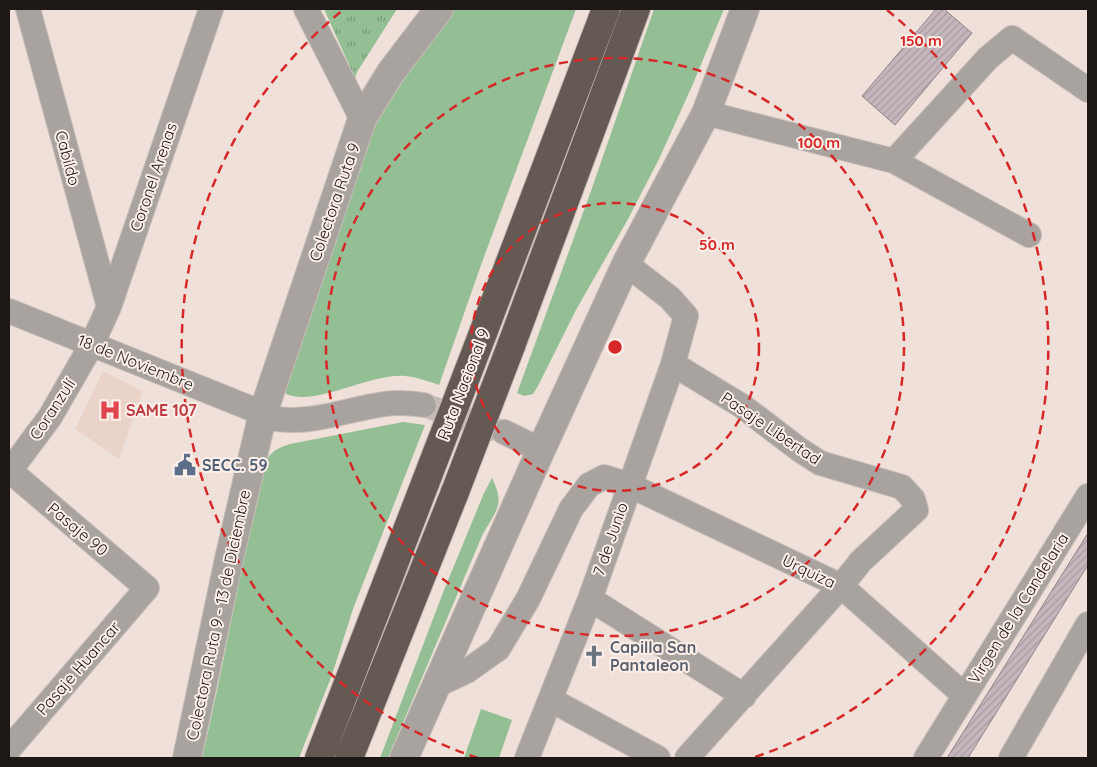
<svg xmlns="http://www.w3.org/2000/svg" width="1097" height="767" viewBox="0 0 1097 767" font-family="Quicksand,sans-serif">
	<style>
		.built { fill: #ead4ca }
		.green { fill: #94be93 }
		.park { fill: url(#park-tufts) }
		.building { fill: url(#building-hatch); stroke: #91848a }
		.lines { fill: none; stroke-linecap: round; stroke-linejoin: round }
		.minor-tunnel { stroke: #c5b9b3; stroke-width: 24; stroke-dasharray: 24 12; stroke-linecap: butt }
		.minor-casing { stroke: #c9bdb7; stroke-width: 26 }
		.tertiary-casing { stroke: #c9bdb7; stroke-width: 30 }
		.motorway-casing { stroke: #c9bdb7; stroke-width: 30 }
		.minor { stroke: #a8a39f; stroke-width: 24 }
		.tertiary { stroke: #a8a39f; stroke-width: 28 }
		.motorway { stroke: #645a53; stroke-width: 28 }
		.motorway-bridge-casing { stroke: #c9bdb7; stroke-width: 30; stroke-linecap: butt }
		.motorway-bridge { stroke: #645a53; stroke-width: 28 }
		.ring { fill: none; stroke: #d62828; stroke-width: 2.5; stroke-dasharray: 9 6 }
		.labels { text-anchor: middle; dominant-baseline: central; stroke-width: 4; stroke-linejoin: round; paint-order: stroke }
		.street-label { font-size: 16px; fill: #1d1816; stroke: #fceee8 }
		.health-label { font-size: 16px; font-weight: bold; fill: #be3a42; stroke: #fceee8; text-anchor: start }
		.service-label { font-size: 16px; font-weight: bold; fill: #4e5e75; stroke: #fceee8; text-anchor: start }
		.worship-label { font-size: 16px; font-weight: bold; fill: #5b616d; stroke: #fceee8; text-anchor: start }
		.centre { fill: #d62828; stroke: #fceee8; stroke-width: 2.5 }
		.ring-label { font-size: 15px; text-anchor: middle; font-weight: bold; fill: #d62828; stroke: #fceee8; stroke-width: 4; stroke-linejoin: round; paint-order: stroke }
	</style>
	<defs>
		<pattern id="park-tufts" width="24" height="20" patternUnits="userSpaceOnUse" patternTransform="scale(1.25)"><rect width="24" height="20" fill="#94be93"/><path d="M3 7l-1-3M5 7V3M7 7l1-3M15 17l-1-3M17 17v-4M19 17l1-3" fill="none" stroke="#789977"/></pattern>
		<pattern id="building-hatch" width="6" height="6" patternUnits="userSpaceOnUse" patternTransform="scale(1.25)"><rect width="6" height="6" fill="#c4b6bc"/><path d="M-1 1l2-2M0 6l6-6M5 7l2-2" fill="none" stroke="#a89ca1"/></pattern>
	</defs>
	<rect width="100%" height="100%" fill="#efe1da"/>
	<path class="built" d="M103,371l40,20 -24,68 -44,-30z"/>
	<path class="green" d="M453,9h123l-95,256 -42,120c-11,-4 -23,-8 -34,-9 -36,-3 -88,31 -119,18v-9l74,-231 26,-52z
		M654,9h70l-31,75 -34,75 -32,62 -50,87 -39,78 -5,8 -9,2 -7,-3 74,-202z
		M403,422l22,3 -72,184 -21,66 -33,83h-97c22,-94 39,-189 58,-284 8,-18 10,-24 30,-30z
		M492,478c14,28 3,33 -10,58l-94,222h-8l64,-168 40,-97z
		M481,709l31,11 -13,38h-35z"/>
	<path class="park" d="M324,9h73l-40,63 -2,6z"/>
	<path class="building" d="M936,9h8l28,24 -77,92 -33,-29z
		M1088,533v32l-120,193h-21z"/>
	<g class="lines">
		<path class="minor-tunnel" d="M424,405l73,25"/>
		<g class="minor-casing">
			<path id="minor" d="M28,9l81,298
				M306,9l56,110
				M706,113l188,48 135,74
				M894,161l94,-103 24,-20 76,52
				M9,311l268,108c37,5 71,-10 108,-15 13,-2 26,-1 39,1
				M673,364l69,42 58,44 20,13 82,24 11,12 3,11 -55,51 -20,25 -154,172
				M504,432l37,18
				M9,472l41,-55 42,-73 17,-37 102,-298
				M590,599l154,97
				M435,686l32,-15 31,-22 30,-50 43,-90 18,-24 15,-8 25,8 212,101 123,109
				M551,700l107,58
				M9,749l138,-161 -137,-117
				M527,758l63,-159 83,-235 13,-48 -16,-18 -44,-34
				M926,758l162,-262
				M1011,758l77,-134"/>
		</g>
		<g class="tertiary-casing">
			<path id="tertiary" d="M187,758l42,-199 34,-146 99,-294 29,-47 48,-63
				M404,758l137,-308 85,-186 80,-151 39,-104"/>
		</g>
		<g class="motorway-casing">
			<path id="motorway" d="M483,333l123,-324
				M511,346l125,-337
				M319,758l107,-277
				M349,758l106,-266"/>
		</g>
		<use href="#minor" class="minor"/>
		<use href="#tertiary" class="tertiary"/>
		<use href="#motorway" class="motorway"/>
		<g class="motorway-bridge-casing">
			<path id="motorway-bridge" d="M426,481l57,-148
				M455,492l56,-146"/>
		</g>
		<use href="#motorway-bridge" class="motorway-bridge"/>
	</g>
	<g class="ring">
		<circle cx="615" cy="347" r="144"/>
		<circle cx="615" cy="347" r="289"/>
		<path d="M478 758A433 433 0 0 1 343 10M887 10A433 433 0 0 1 752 758"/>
	</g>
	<defs>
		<g id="hospital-bare" transform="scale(1.725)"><path d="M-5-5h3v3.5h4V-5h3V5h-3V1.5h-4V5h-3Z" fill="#e0444e" stroke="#fceee8" stroke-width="2.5" paint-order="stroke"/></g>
		<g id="civic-bare" transform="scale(1.725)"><path d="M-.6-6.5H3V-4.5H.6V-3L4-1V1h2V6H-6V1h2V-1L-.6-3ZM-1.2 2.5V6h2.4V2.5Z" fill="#5c6f8a" stroke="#fceee8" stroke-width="2.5" paint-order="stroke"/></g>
		<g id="church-bare" transform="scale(1.725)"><path d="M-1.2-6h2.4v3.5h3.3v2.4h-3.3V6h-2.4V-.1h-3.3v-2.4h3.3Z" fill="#6b7280" stroke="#fceee8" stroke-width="2.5" paint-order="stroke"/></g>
	</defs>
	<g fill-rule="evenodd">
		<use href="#hospital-bare" x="110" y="410"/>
		<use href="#civic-bare" x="185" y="465"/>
		<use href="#church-bare" x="594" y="656"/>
	</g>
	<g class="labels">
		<g class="street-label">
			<text transform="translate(68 158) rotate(75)">Cabildo</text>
			<text transform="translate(153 177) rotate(-71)">Coronel Arenas</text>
			<text transform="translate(334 202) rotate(-71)">Colectora Ruta 9</text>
			<text transform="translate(136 362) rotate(22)">18 de Noviembre</text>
			<text transform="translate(463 384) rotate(-69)">Ruta Nacional 9</text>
			<text transform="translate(52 409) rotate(-57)">Coranzulí</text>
			<text transform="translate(771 428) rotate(34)">Pasaje Libertad</text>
			<text transform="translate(78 529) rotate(40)">Pasaje 90</text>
			<text transform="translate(610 539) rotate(-71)">7 de Junio</text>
			<text transform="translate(809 571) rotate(26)">Urquiza</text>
			<text transform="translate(1018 608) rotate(-58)">Virgen de la Candelaria</text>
			<text transform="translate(218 615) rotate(-78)">Colectora Ruta 9 - 13 de Diciembre</text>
			<text transform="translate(78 668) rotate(-49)">Pasaje Huancar</text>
		</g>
		<g class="health-label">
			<text x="126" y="410">SAME 107</text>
		</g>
		<g class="service-label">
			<text x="202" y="465">SECC. 59</text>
		</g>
		<g class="worship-label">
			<text x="610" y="647">Capilla San<tspan x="610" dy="18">Pantaleon</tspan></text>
		</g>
	</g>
	<circle cx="615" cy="347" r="8" class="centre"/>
	<g class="ring-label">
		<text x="921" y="46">150 m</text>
		<text x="819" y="148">100 m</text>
		<text x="717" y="250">50 m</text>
	</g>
	<rect width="1097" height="767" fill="none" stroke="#1d1816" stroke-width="20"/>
</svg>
